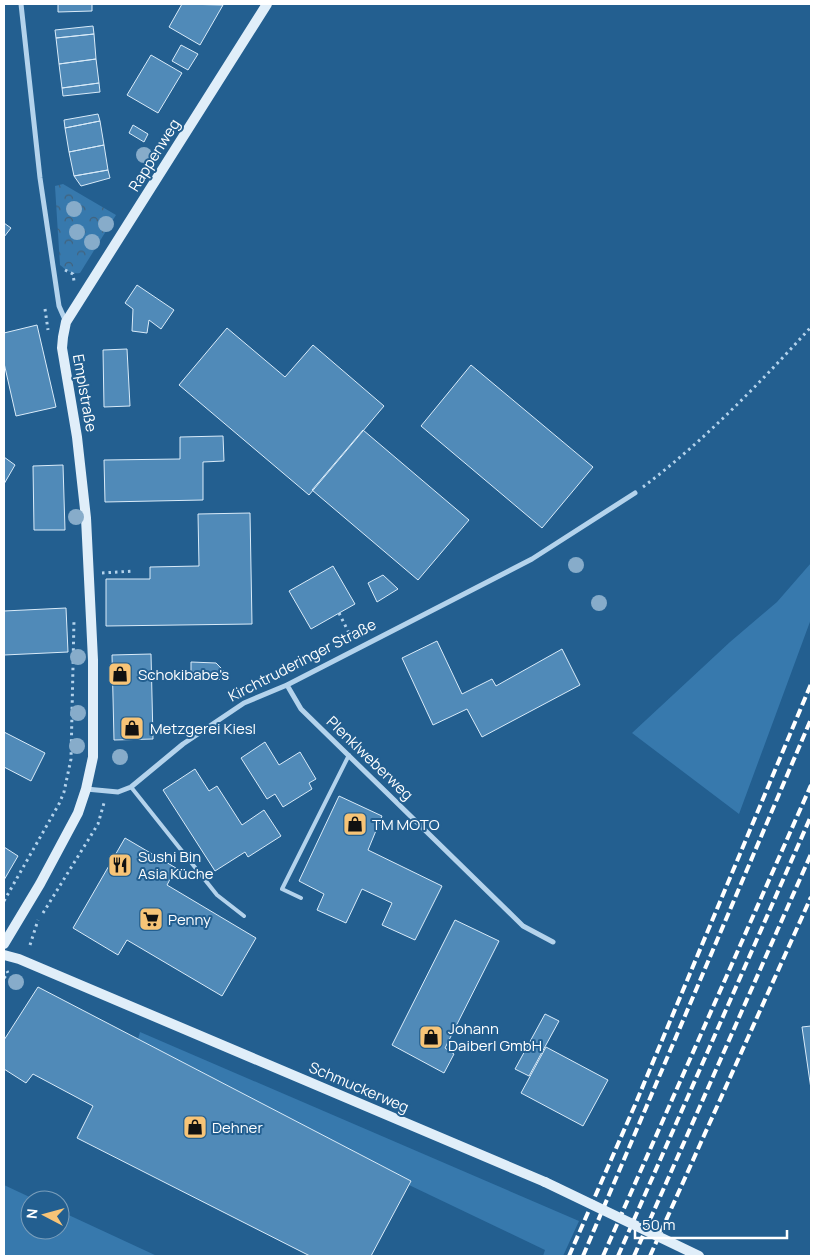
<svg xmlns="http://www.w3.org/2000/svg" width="815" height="1260" viewBox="0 0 815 1260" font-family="Manrope,sans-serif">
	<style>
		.grass { fill: #3779ad }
		.park { fill: url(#park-crowns) }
		.building { fill: #508ab8; stroke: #d9ebf9 }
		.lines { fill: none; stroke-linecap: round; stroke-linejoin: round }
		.path { stroke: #b4d3ec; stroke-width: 3; stroke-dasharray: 2.5 4; stroke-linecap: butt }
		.lane { stroke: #b4d3ec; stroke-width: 4 }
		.street { stroke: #b4d3ec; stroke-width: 5 }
		.secondary { stroke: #e0eef9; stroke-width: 10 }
		.rail { stroke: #fff; stroke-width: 4; stroke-dasharray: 9 4; stroke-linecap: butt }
		.secondary-bridge { stroke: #e0eef9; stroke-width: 10 }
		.tree { fill: #87acca }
		.labels { text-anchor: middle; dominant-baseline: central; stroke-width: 4; stroke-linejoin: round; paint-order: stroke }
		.street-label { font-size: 15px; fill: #fff; stroke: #235f90 }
		.poi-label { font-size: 15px; fill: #fff; stroke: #235f90; text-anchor: start }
	</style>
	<defs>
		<pattern id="park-crowns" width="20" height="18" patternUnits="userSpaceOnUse" patternTransform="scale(1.25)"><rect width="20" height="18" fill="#3779ad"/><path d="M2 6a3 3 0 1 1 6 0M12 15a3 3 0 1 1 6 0" fill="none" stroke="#42627c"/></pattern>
	</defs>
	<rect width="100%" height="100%" fill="#235f90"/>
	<path class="grass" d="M811,563v56l-72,195 -107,-81 98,-91 47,-40z
		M140,1032l439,189 -16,35h-20l2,-6 -136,-65 2,-4 -273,-142z
		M4,1185l32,15h-6v30h30v-19l97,45h-153z"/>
	<path class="park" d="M63,184l53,31 -36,58c-9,1 -13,-2 -20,-8l-5,-79z"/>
	<path class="building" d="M58,4h34v7l-34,1z
		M182,4l41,1 -23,40 -31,-18z
		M93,26l1,8 -38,4 -1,-8z
		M94,34l2,25 -37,5 -3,-26z
		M181,45l17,9 -10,16 -16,-9z
		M151,55l31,18 -24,40 -31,-18z
		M96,59l3,24 -37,5 -3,-24z
		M99,83l1,9 -37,4 -1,-8z
		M98,114l2,7 -35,7 -1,-8z
		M100,121l4,24 -35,7 -4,-24z
		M133,125l15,9 -4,8 -15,-9z
		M104,145l4,25 -34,6 -5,-24z
		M108,170l2,8 -29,8 -7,-10z
		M4,223l7,5 -7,9z
		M137,285l37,25 -13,19 -12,-9 -2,13 -15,-2 1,-22 -8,-6z
		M37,325l19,82 -40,9 -12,-53v-30z
		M227,328l58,49 28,-32 71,61 -75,89 -130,-110z
		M127,349l3,57 -26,1 -1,-57z
		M471,365l122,102 -51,61 -121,-102z
		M363,430l106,90 -51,60 -106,-90z
		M223,436l1,25 -21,1v38l-98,2 -1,-42 76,-1v-22z
		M4,457l11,8 -11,19z
		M63,465l2,65h-31l-1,-64z
		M250,513l2,111 -146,2v-47h44v-12l49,-1 -1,-52z
		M333,566l22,38 -44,25 -22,-38z
		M383,575l15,14 -21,13 -9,-19z
		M66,608l2,44 -64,3v-44z
		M437,641l25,53 30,-15 4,7 66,-37 18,36 -98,52 -15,-28 -34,16 -31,-67z
		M151,654l2,85 -39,1 -2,-85z
		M191,662l25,1 10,10 -7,7 -8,-7 -20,-1z
		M4,732l41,21 -14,28 -27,-14z
		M265,742l14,23 21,-13 16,27 -7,4 3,6 -29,18 -8,-13 -8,5 -26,-41z
		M195,769l14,22 8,-5 25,39 22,-15 17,26 -33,21 -3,-5 -30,19 -52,-81z
		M339,796l43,20 -14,34 74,36 -27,54 -33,-15 10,-22 -30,-14 -16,34 -29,-13 7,-16 -25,-13z
		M125,838l51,30 -9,17 89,53 -34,58 -95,-56 -9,15 -45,-27z
		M4,847l14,9 -14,24z
		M455,920l44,21 -54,107 9,6 -10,19 -52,-28z
		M38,987l373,194 -40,75h-61l-233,-118 16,-32 -60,-32 -7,9 -22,-14v-29z
		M545,1014l14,7 -30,55 -14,-7z
		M811,1026v63l-9,-62z
		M546,1047l62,33 -25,46 -62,-33z"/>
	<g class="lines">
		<path class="path" d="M65,270l8,4 1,7
			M45,309l3,21
			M643,487c62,-47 116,-103 168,-160
			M102,573l32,-2
			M339,613l13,26
			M4,901l55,-97 5,-12 7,-33 3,-139
			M43,913l55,-89 6,-21
			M30,945l8,-25
			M4,978l4,-5 -1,-2"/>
		<path class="lane" d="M131,787l86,108 27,21
			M301,898l-19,-9 67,-134"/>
		<path class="street" d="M21,4l19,174 19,128 7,16
			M287,685l14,24 222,217 30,16
			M86,789l32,3 13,-5 52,-43 61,-41 43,-18 245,-126 103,-66"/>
		<path class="secondary" d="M4,944l36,-60 38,-71 8,-24 7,-32v-97l-7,-142 -9,-81 -15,-89 1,-11 3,-15 201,-318
			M4,955l15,4 526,223"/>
		<path class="rail" d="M569,1256l66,-151 176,-421
			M583,1256l228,-537
			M603,1256l208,-471
			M618,1256l193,-440
			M634,1256l177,-402
			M650,1256l161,-359"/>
		<path class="secondary-bridge" d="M545,1182l154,74"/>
	</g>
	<g class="tree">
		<circle cx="144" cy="155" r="8"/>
		<circle cx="74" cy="209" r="8"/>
		<circle cx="106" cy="224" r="8"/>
		<circle cx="77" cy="232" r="8"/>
		<circle cx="92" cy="242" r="8"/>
		<circle cx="76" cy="517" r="8"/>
		<circle cx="576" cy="565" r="8"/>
		<circle cx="599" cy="603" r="8"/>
		<circle cx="78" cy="657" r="8"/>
		<circle cx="78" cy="713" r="8"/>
		<circle cx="77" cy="746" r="8"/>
		<circle cx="120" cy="757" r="8"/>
		<circle cx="16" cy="982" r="8"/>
	</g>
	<defs>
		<g id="shop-square" transform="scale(1.25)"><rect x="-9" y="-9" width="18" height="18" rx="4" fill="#f7c477" stroke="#235f90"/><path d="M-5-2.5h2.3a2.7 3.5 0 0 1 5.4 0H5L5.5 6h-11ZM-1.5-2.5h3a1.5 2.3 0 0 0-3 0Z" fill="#111"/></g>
		<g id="restaurant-square" transform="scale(1.25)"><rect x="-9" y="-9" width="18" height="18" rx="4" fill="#f7c477" stroke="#235f90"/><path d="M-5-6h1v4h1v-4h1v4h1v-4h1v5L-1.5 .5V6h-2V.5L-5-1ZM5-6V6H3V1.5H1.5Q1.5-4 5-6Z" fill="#111"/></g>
		<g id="supermarket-square" transform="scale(1.25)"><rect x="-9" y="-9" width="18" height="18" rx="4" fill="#f7c477" stroke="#235f90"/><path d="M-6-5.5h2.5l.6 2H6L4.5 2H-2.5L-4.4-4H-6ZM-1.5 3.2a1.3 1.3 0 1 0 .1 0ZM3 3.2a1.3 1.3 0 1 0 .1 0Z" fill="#111"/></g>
	</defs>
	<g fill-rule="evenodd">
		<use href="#shop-square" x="120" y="674"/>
		<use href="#shop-square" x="132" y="728"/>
		<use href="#shop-square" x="355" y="824"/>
		<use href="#restaurant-square" x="120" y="865"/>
		<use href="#supermarket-square" x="151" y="919"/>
		<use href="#shop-square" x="431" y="1037"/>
		<use href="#shop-square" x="195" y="1127"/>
	</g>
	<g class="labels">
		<g class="street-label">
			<text transform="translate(154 155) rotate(-58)">Rappenweg</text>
			<text transform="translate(85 393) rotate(80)">Emplstraße</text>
			<text transform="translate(302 660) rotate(-27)">Kirchtruderinger Straße</text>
			<text transform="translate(370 758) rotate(44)">Plenklweberweg</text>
			<text transform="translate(359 1087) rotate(23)">Schmuckerweg</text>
		</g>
		<g class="poi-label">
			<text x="138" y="674">Schokibabe's</text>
			<text x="150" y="728">Metzgerei Kiesl</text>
			<text x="372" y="824">TM MOTO</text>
			<text x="138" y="856">Sushi Bin<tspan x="138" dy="17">Asia Küche</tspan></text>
			<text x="168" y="919">Penny</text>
			<text x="448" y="1028">Johann<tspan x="448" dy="17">Daiberl GmbH</tspan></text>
			<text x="212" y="1127">Dehner</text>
		</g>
	</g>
	<rect width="815" height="1260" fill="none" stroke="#ffffff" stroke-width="10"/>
	<g transform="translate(45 1215) rotate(276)"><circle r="24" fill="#235f90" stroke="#7b9fbc"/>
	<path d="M0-4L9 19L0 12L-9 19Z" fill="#f7c477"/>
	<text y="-8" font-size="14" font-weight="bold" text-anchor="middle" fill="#ffffff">N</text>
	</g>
	<path d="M635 1230v8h152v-8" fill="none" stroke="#ffffff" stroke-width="2.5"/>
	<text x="642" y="1230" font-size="15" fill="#ffffff" stroke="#235f90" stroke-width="4" paint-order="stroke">50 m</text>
</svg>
